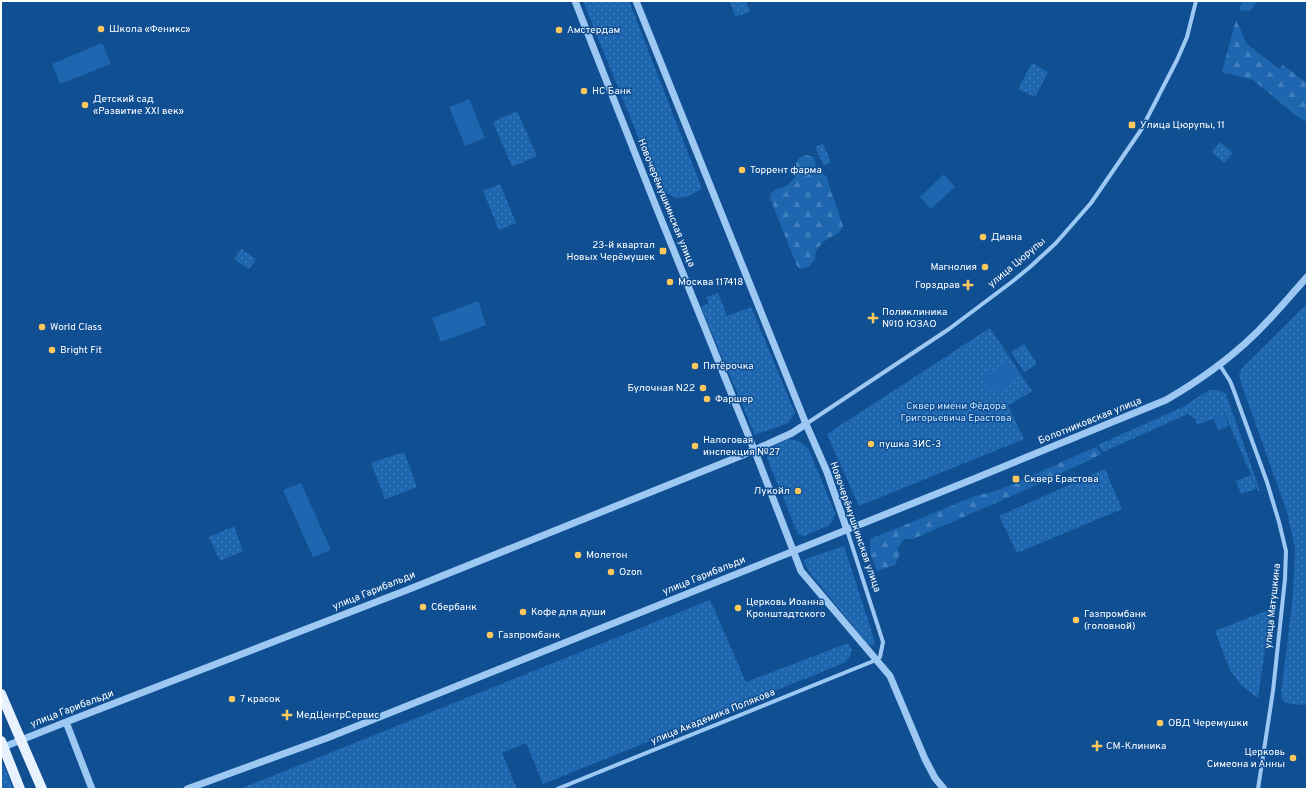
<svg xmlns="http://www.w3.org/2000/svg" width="1308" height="790" viewBox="0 0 1308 790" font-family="Overpass,sans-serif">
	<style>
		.green { fill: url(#green-dots) }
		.forest { fill: url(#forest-firs) }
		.pitch { fill: #1e67b0 }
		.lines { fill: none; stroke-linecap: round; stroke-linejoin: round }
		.minor { stroke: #9cc8f3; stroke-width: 4 }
		.tertiary { stroke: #9cc8f3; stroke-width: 7 }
		.primary { stroke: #e8f2ff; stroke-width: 10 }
		.poi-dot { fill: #ffc95e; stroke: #104f92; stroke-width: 1.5 }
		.labels { text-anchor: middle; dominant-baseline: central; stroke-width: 3; stroke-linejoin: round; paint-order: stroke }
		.poi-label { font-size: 10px; fill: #fff; stroke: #104f92; text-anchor: start }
		.street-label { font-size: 10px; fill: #fff; stroke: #104f92 }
		.park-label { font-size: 10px; fill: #c4e1fe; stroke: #104f92 }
	</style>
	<defs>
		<pattern id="green-dots" width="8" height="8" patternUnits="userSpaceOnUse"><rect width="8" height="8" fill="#1e67b0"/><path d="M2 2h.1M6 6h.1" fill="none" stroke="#407ebc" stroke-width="1.8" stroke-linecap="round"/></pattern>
		<pattern id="forest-firs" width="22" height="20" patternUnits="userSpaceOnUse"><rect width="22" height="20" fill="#1e67b0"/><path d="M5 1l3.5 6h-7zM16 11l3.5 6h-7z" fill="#407ebc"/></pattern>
	</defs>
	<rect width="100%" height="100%" fill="#104f92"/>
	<path class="green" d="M583,1h46l73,188 -15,8 -12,1 -16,-10z
		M729,1h17l4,10 -14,6z
		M1032,63l16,9 -13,25 -17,-8z
		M517,111l20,45 -25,11 -19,-45z
		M1220,142l13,11 -9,10 -12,-11z
		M823,144l8,18 -7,4 -9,-19z
		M500,184l16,39 -17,7 -16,-39z
		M241,249l15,10 -7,10 -15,-10z
		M718,293l9,23 24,-9 44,106 -7,10 -33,12 -54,-128 8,-4 -3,-6z
		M1307,304v401l-16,-1 -8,-3 -2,-7 12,-98 2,-48 -8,-36 -46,-129 -2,-8 3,-7z
		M990,328l42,63 -24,15 16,33 -165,67 -32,-72z
		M1024,344l13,20 -13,8 -13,-20z
		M1209,390h9l8,4 34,97h-2l-33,-77 -28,11 -2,-6 -7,-5 -85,38 -5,-7 85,-38z
		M788,439l11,2 9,7 27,65 -2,8 -5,5 -24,10 -6,-2 -31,-76c1,-11 11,-14 21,-19z
		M404,452l13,35 -32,12 -14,-36z
		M1105,469l17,40 -105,44 -18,-37z
		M1251,475l5,14 -15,5 -5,-13z
		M234,526l9,25 -23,10 -11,-24z
		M844,546l30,93v5l-2,2 -5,-3 -57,-70 -7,-13z
		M710,600l36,82 102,-39 4,7 -3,8 -5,5 -301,121 -17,-41 -24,10 15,36h-277z
		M1271,609l-13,89 -17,-13 -11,-15 -15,-39z
		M1,764l4,3 8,22h-12z"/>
	<path class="forest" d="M1242,1h15l-7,10 -11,-1z
		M1236,20l11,24 32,25 4,-4 24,18v39l-9,-5 -45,-37 -31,-8z
		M806,155l8,2 2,10 10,9 17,50 -3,6 -17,10 -7,9 -1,8 -6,8 -9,2 -3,-3 -27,-68 1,-5 5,-4 10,-3 9,-8 1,-15 3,-5z
		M1096,447l6,7 -81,38 -108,47h-9l-7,10 3,5 -5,11 -18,6 -7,-18v-14l105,-43 24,-6z"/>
	<path class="pitch" d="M102,43l9,21 -51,20 -8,-20z
		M469,99l16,39 -20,8 -16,-39z
		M944,174l11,13 -24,22 -11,-12z
		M478,301l8,24 -45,17 -9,-24z
		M1007,362l10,16 -25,16 -10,-15z
		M1225,414l4,12 -11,5 -4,-12z
		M301,483l30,67 -18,7 -30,-67z"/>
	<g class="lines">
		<path class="minor" d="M1219,364l11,17 4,10 33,91 12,40 7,29 -1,28 -12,112 -15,98
			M806,424l143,-95 64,-48 17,-14 26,-24 35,-40 50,-73 36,-70 10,-23 9,-36
			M557,789l319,-129 4,-3 3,-15 -36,-112"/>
		<path class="tertiary" d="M575,1l80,203 104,258 42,109 89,105 35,83 10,19 9,11
			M636,1l170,423 21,48 20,58
			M66,722l26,67
			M1,748l65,-26 341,-132 336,-135 49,-22 14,-9
			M187,789l140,-51 644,-258 195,-80c31,-18 61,-39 87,-64 19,-18 36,-39 54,-59"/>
		<path class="primary" d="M1,694l41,95
			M1,741l19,48"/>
	</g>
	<g class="poi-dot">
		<circle cx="101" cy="29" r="4"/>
		<circle cx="559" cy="30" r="4"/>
		<circle cx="584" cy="91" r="4"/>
		<circle cx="85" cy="105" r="4"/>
		<rect x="1128" y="121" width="8" height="8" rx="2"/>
		<circle cx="742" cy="170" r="4"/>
		<circle cx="983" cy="237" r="4"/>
		<rect x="659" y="247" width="8" height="8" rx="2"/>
		<circle cx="985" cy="267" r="4"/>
		<circle cx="670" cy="282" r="4"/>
		<path d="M966 279h4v4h4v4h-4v4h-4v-4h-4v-4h4z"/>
		<path d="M871 312h4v4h4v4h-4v4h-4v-4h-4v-4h4z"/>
		<circle cx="42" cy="327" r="4"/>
		<circle cx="52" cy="350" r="4"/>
		<circle cx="695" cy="366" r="4"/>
		<circle cx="703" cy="388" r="4"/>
		<circle cx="707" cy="399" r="4"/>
		<circle cx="871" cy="444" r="4"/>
		<circle cx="695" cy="446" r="4"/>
		<rect x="1012" y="475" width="8" height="8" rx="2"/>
		<circle cx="798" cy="491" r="4"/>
		<circle cx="578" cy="555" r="4"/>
		<circle cx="611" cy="572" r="4"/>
		<circle cx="423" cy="607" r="4"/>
		<circle cx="738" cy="608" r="4"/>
		<circle cx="523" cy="612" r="4"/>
		<circle cx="1076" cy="620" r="4"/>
		<circle cx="490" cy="635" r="4"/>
		<circle cx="232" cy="699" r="4"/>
		<path d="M285 709h4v4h4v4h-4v4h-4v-4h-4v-4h4z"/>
		<circle cx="1160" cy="723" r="4"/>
		<path d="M1095 740h4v4h4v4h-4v4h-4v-4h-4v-4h4z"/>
		<circle cx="1293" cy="758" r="4"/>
	</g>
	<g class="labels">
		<g class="poi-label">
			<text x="109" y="29">Школа «Феникс»</text>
			<text x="567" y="30">Амстердам</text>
			<text x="592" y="91">НС Банк</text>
			<text x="93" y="99">Детский сад<tspan x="93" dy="12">«Развитие XXI век»</tspan></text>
			<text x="1140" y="125">Улица Цюрупы, 11</text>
			<text x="750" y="170">Торрент фарма</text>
			<text x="991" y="237">Диана</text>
			<text x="655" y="245" text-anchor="end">23-й квартал<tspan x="655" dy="12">Новых Черёмушек</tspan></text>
			<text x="977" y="267" text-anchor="end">Магнолия</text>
			<text x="678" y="282">Москва 117418</text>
			<text x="960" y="285" text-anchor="end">Горздрав</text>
			<text x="882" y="312">Поликлиника<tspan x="882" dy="12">№10 ЮЗАО</tspan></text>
			<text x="50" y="327">World Class</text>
			<text x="60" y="350">Bright Fit</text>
			<text x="703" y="366">Пятёрочка</text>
			<text x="695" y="388" text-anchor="end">Булочная N22</text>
			<text x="715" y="399">Фаршер</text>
			<text x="703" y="440">Налоговая<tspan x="703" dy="12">инспекция №27</tspan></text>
			<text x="879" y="444">пушка ЗИС-3</text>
			<text x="1024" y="479">Сквер Ерастова</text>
			<text x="790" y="491" text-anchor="end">Лукойл</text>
			<text x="586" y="555">Молетон</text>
			<text x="619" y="572">Ozon</text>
			<text x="746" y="602">Церковь Иоанна<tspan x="746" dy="12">Кронштадтского</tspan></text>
			<text x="431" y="607">Сбербанк</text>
			<text x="531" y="612">Кофе для души</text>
			<text x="1084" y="614">Газпромбанк<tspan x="1084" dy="12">(головной)</tspan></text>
			<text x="498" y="635">Газпромбанк</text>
			<text x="240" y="699">7 красок</text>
			<text x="296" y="715">МедЦентрСервис</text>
			<text x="1168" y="723">ОВД Черемушки</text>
			<text x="1106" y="746">СМ-Клиника</text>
			<text x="1285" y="752" text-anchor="end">Церковь<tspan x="1285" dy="12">Симеона и Анны</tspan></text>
		</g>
		<g class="street-label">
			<text transform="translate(666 203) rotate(68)">Новочерёмушкинская улица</text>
			<text transform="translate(1017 263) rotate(-40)">улица Цюрупы</text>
			<text transform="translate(1090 421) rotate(-22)">Болотниковская улица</text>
			<text transform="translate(855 527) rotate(71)">Новочерёмушкинская улица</text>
			<text transform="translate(704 576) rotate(-22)">улица Гарибальди</text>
			<text transform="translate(374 591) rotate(-22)">улица Гарибальди</text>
			<text transform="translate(1273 606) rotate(-84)">улица Матушкина</text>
			<text transform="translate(72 709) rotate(-21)">улица Гарибальди</text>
			<text transform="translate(713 717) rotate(-22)">улица Академика Полякова</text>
		</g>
		<g class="park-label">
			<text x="956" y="406">Сквер имени Фёдора<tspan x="956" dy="12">Григорьевича Ерастова</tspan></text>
		</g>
	</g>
	<rect width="1308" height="790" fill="none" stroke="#ffffff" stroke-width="4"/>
</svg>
